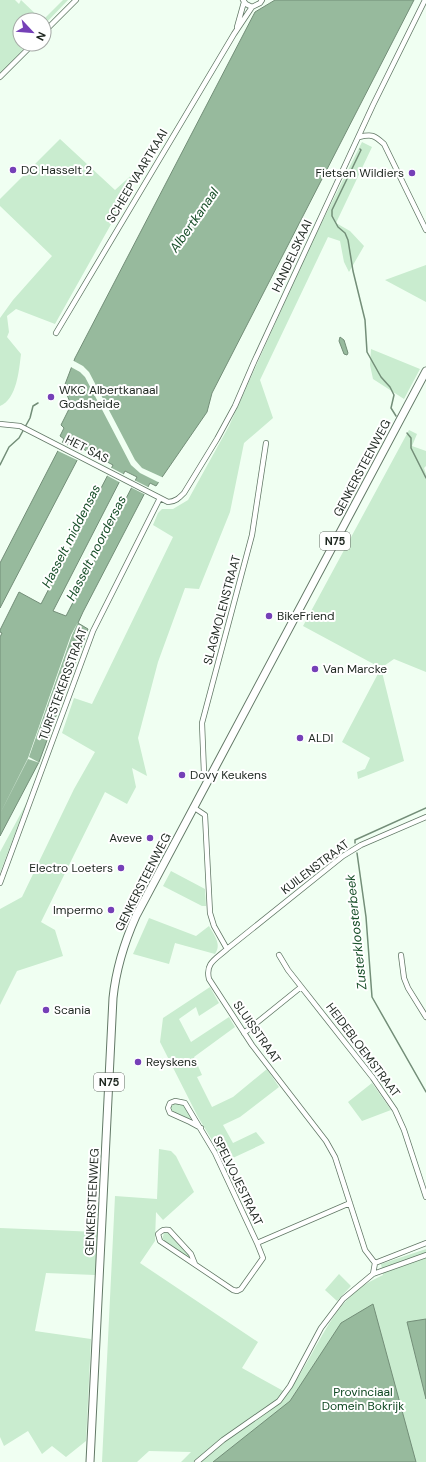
<svg xmlns="http://www.w3.org/2000/svg" width="426" height="1462" viewBox="0 0 426 1462" font-family="'DM Sans',sans-serif">
	<style>
		.green { fill: #c9eccf }
		.water { fill: #97ba9d; stroke: #738e78; fill-rule: evenodd }
		.pier { fill: #f0fff2 }
		.lines { fill: none; stroke-linecap: round; stroke-linejoin: round }
		.stream { stroke: #738e78; stroke-width: 1.5 }
		.street-casing { stroke: #627866; stroke-width: 6 }
		.primary-casing { stroke: #627866; stroke-width: 9 }
		.street { stroke: #fff; stroke-width: 4.5 }
		.primary { stroke: #fff; stroke-width: 7 }
		.poi-dot { fill: #7540b7; stroke: #fff; stroke-width: 1.5 }
		.labels { text-anchor: middle; dominant-baseline: central; stroke-width: 4; stroke-linejoin: round; paint-order: stroke }
		.shield { fill: #fff; stroke: #626863; stroke-width: 1 }
		.shield-label { font-size: 11px; font-weight: bold; fill: #1e2720 }
		.poi-label { font-size: 12px; fill: #1e2720; stroke: #fff; text-anchor: start }
		.street-label { font-size: 12px; fill: #1e2720; stroke: #fff }
		.park-label { font-size: 12px; fill: #0e4721; stroke: #fff }
		.water-label { font-size: 13px; font-style: italic; fill: #174e28; stroke: #fff }
	</style>
	<rect width="100%" height="100%" fill="#f0fff2"/>
	<path class="green" d="M0,0h15l4,4 2,-4 21,20h-22v24h8l-28,30z
		M63,0h5l-24,25 -1,-5z
		M60,139l55,51 31,-28 -91,162 -39,-15 -9,7 2,16 -2,5 14,17c-2,16 -4,45 -21,52v-88l13,-18 39,-44 -52,-50v-7z
		M362,142l10,5 -36,76 14,8 14,15 -15,26 -5,-10 -4,-21 -12,-4 -68,143 13,38 -29,25 -14,69 -31,77 -14,-1 -27,74 -20,76 9,38 -15,-8 4,19 -9,17 -22,-12 -64,130 14,8 8,26 -46,15 -17,34v-96l22,-12 52,-108 21,-37 -33,-19 12,-35 18,6 81,-167 -20,-12 5,-12 4,-4h11l15,-9 41,-74 81,-180z
		M426,265v37l-41,-22z
		M371,349l49,20 -16,30 -31,-20 -3,-14z
		M409,430l8,4 -5,12 14,5v15l-2,2 2,6v198l-32,-13 -13,9 23,93 -46,18 -1,-7 8,-3 5,-11 -28,-16 39,-74 -78,-42z
		M27,802l-27,71v-21z
		M171,871l34,18 1,17h-4l-39,-20z
		M149,918l47,18 13,-10c5,9 13,18 6,28l-40,-11 -6,21 -36,-10z
		M210,987l9,16 -20,13 -3,-9 -17,12 12,23 38,-25 6,10 -41,30 8,18 -5,2 15,30 21,-10 34,-28 12,18 -39,30 -17,8 10,18 23,-11 9,11 -43,20 -4,-13 -20,-33 -38,-75 3,-24z
		M372,1083l19,27 -29,11 -14,-19z
		M176,1103l8,1 8,14 -2,1 -16,-6 -3,-3v-4z
		M159,1149l12,2 5,5 18,36 -31,28 -7,-8 -1,29 -15,22 118,79 -16,26 45,25c25,-31 40,-80 72,-104 7,-6 16,-10 24,-14l-2,-11 45,-15v213h-245l10,-10 -42,-1 -12,11h-35l13,-266 42,3z
		M0,1228l98,4 -3,43 -49,-2 -11,58 56,8 -5,102 -20,16 -14,-11 -10,8 -14,-23 -24,15 -4,-9z
		M164,1233h4l21,22 -1,2 -26,-17z
		M339,1274l12,12 -14,15 -12,-11z"/>
	<path class="water" d="M275,0h139l-202,393 -5,19 -51,74 -6,-3 -67,129 -5,11 10,6 -49,133 -39,74v-199l2,-4 -2,-1v-2l19,-38 22,12 72,-139 -30,-16 -83,159v-45l64,-124 -4,-3 4,-8 -3,-3 10,-20 -7,-18 11,-29 180,-346zM125,471l12,6 -71,139 -13,-5z
		M340,337l4,3 4,13 -1,2 -3,-1 -5,-13z
		M373,1304l43,158h-203l77,-61 51,-78z
		M426,1319v80l-19,-77z"/>
	<path class="pier" d="M72,360l11,6 6,6 46,88 7,8 22,10 -4,5 -20,-10 -9,-8 -46,-88 -5,-5 -11,-6z
		M61,442l22,11 -4,8 -23,-11z
		M110,467l15,8 -4,8 -15,-8z
		M134,480l16,8 -4,7 -16,-8z
		M78,622l-6,13 -43,122 11,6 -12,-4 -28,55 28,-56 43,-123z"/>
	<g class="lines">
		<path class="stream" d="M360,149l1,1 -29,60v6l6,11 7,6 3,7 5,31 12,49 2,32 14,25 9,10 4,8 -3,13 5,8
			M407,433l4,5v10l15,30
			M0,465l9,-18 10,-9 11,-20 3,-12 5,-3
			M355,843v-3l71,-32
			M357,853l9,64 6,80 54,95"/>
		<g class="street-casing">
			<path id="street" d="M243,0l3,4 6,3 8,-4 2,-3
				M237,27l7,-25
				M44,32l32,-32
				M0,77l33,-33
				M359,137c13,-3 15,-2 25,7l42,86
				M56,333l178,-299 18,-27
				M0,424l20,2 148,76c7,0 11,-4 16,-9l33,-54 18,-33 19,-44 119,-257 52,-105
				M208,780l-4,-7 -2,-50 50,-188 14,-92
				M193,807l12,8 5,98 4,13 13,23
				M0,883l93,-252 67,-133
				M279,955l9,15 85,108 22,32 9,20 22,67
				M401,955l3,23 4,10 18,29
				M244,1033l57,-46
				M257,1243l93,-40
				M375,1263l-10,-13 -30,-93 -9,-16 -74,-96 -43,-66c-4,-16 7,-20 18,-30l116,-93 18,-11 65,-28
				M195,1264l-4,-10 -22,-24c-5,-1 -7,0 -11,4l2,7 73,49 4,1 4,-2 22,-31 -6,-15 -42,-90 -30,-50 -10,-2 -5,2 -2,5 2,5 20,9 11,6
				M373,1274l2,-11 51,-20
				M197,1462l26,-22 56,-39 11,-15 31,-58 22,-29 30,-25 53,-19"/>
		</g>
		<g class="primary-casing">
			<path id="primary" d="M90,1462l23,-464c3,-29 11,-55 23,-82l290,-545"/>
		</g>
		<use href="#street" class="street"/>
		<use href="#primary" class="primary"/>
	</g>
	<g class="poi-dot">
		<circle cx="13" cy="170" r="4"/>
		<circle cx="412" cy="173" r="4"/>
		<circle cx="51" cy="397" r="4"/>
		<circle cx="269" cy="616" r="4"/>
		<circle cx="315" cy="669" r="4"/>
		<circle cx="300" cy="738" r="4"/>
		<circle cx="182" cy="775" r="4"/>
		<circle cx="150" cy="838" r="4"/>
		<circle cx="121" cy="868" r="4"/>
		<circle cx="111" cy="910" r="4"/>
		<circle cx="46" cy="1010" r="4"/>
		<circle cx="138" cy="1062" r="4"/>
	</g>
	<g class="labels">
		<g class="shield">
			<rect x="320" y="532" width="30" height="18" rx="3"/>
			<rect x="94" y="1073" width="30" height="18" rx="3"/>
		</g>
		<g class="shield-label">
			<text x="335" y="541">N75</text>
			<text x="109" y="1082">N75</text>
		</g>
		<g class="poi-label">
			<text x="21" y="170">DC Hasselt 2</text>
			<text x="404" y="173" text-anchor="end">Fietsen Wildiers</text>
			<text x="59" y="390">WKC Albertkanaal<tspan x="59" dy="14">Godsheide</tspan></text>
			<text x="277" y="616">BikeFriend</text>
			<text x="323" y="669">Van Marcke</text>
			<text x="308" y="738">ALDI</text>
			<text x="190" y="775">Dovy Keukens</text>
			<text x="142" y="838" text-anchor="end">Aveve</text>
			<text x="113" y="868" text-anchor="end">Electro Loeters</text>
			<text x="103" y="910" text-anchor="end">Impermo</text>
			<text x="54" y="1010">Scania</text>
			<text x="146" y="1062">Reyskens</text>
		</g>
		<g class="street-label">
			<text transform="translate(137 176) rotate(-59)">SCHEEPVAARTKAAI</text>
			<text transform="translate(292 256) rotate(-65)">HANDELSKAAI</text>
			<text transform="translate(87 449) rotate(27)">HET SAS</text>
			<text transform="translate(362 468) rotate(-62)">GENKERSTEENWEG</text>
			<text transform="translate(222 610) rotate(-75)">SLAGMOLENSTRAAT</text>
			<text transform="translate(63 684) rotate(-70)">TURFSTEKERSSTRAAT</text>
			<text transform="translate(315 867) rotate(-37)">KUILENSTRAAT</text>
			<text transform="translate(143 882) rotate(-63)">GENKERSTEENWEG</text>
			<text transform="translate(257 1032) rotate(55)">SLUISSTRAAT</text>
			<text transform="translate(363 1050) rotate(53)">HEIDEBLOEMSTRAAT</text>
			<text transform="translate(238 1181) rotate(64)">SPELVOJESTRAAT</text>
			<text transform="translate(92 1202) rotate(-87)">GENKERSTEENWEG</text>
		</g>
		<g class="park-label">
			<text x="363" y="1392">Provinciaal<tspan x="363" dy="14">Domein Bokrijk</tspan></text>
		</g>
		<g class="water-label">
			<text transform="translate(194 220) rotate(-55)">Albertkanaal</text>
			<text transform="translate(71 536) rotate(-63)">Hasselt middensas</text>
			<text transform="translate(96 548) rotate(-63)">Hasselt noordersas</text>
			<text transform="translate(356 932) rotate(-96)">Zusterkloosterbeek</text>
		</g>
	</g>
	<g transform="translate(32 32) rotate(116)"><circle r="19" fill="#ffffff" stroke="#a5a9a6"/>
	<path d="M0-3L7 15L0 10L-7 15Z" fill="#7540b7"/>
	<text y="-6" font-size="11" font-weight="bold" text-anchor="middle" fill="#1e2720">N</text>
	</g>
</svg>
